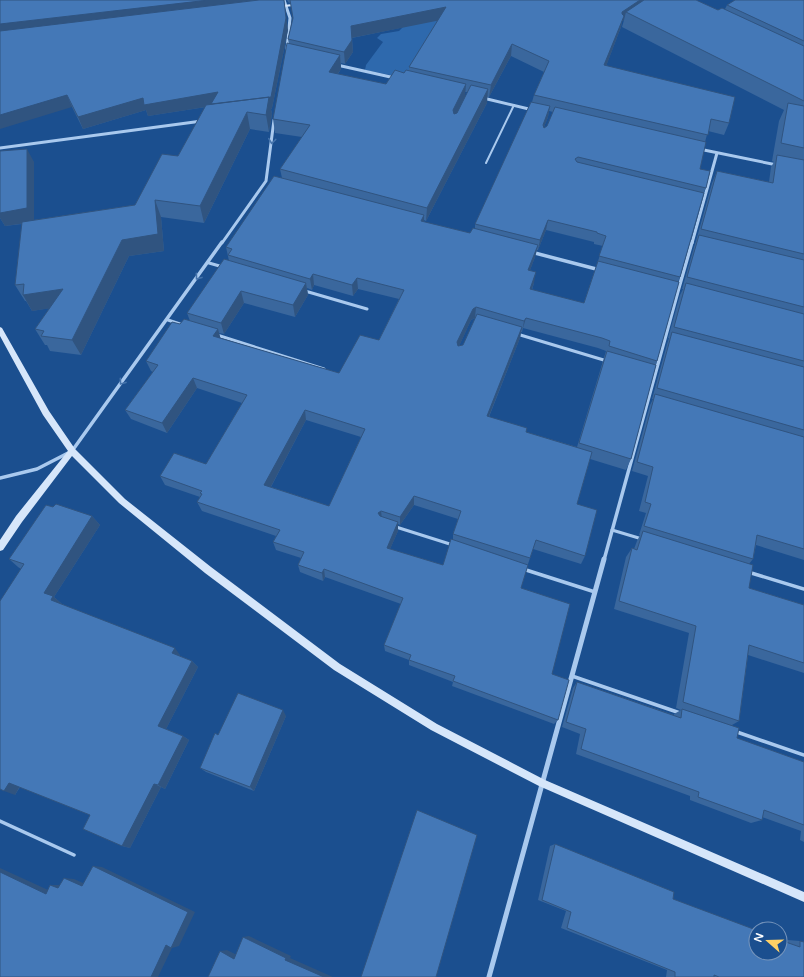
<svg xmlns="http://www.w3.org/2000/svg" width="804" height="977" viewBox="0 0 804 977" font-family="'Varela Round',sans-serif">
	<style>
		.green { fill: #2e69ad }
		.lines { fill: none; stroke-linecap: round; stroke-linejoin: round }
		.lane-far2 { stroke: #a9c9ee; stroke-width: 2 }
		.lane-far1 { stroke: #a9c9ee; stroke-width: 3 }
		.lane { stroke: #a9c9ee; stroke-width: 3.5 }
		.street-far2 { stroke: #a9c9ee; stroke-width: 3 }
		.street-far1 { stroke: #a9c9ee; stroke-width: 3.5 }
		.street { stroke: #a9c9ee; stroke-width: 5 }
		.secondary { fill: #d6e6fa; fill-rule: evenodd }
		.wall { fill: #3a679d; fill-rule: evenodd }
		.shaded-wall { fill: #305480 }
		.building { fill: #4478b7; stroke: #305480; fill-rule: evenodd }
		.oneway { stroke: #4674ac }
	</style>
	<rect width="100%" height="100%" fill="#1b4f8f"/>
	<path class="green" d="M437,18l7,5 -39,55 -40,-8 1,-5 17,-23 -6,-4 4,-4 18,-3 9,-9z"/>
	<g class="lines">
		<path class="lane-far2" d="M486,163l28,-58"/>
		<path class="lane-far1" d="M209,263l14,4
			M305,291l62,18
			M168,320l15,5
			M517,334l90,27
			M217,335l107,34
			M396,527l57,18
			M612,530l30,9"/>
		<path class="lane" d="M523,569l72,23
			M748,572l56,17
			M572,676l108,37
			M734,731l70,24
			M0,821l74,34"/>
		<path class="street-far2" d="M284,0l6,18 -3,31
			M337,65l58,13
			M483,98l50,12
			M0,148l202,-27
			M699,149l78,16
			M222,243l44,-62 8,-61
			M692,243l25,-90"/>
		<path class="street-far1" d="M531,252l69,18
			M678,291l14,-49
			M0,478l37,-9 35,-18 150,-209
			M604,560l74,-269 -6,-1"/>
		<path class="street" d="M489,977l115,-418"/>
		<path class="secondary" d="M301,3l2,1v1l-28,3 -2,-1 2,-1z
			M0,327l2,1 47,83 26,38 50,50 86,68 129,97 97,60 108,56 259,112v10l-265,-116 -108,-56 -97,-60 -129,-97 -86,-70 -47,-47 -50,66 -19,28 -3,1v-11l16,-24 52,-65 -25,-36 -43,-79z"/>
	</g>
	<path class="wall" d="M0,0l288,30 -16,78 -1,1 1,5 -3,18 -19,-3 -46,94 -43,-6 3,34 -35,5 -48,99 -31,-4 -3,-6h-2l-10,-16 15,-21 -18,3 -6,-10h-1l-10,-16 7,-61 -17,2 -5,-8v-67l34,11v58l101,-15 43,-49 28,-49 -58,9 -2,-6 -63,19 -11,-22z
		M287,0h409l22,10 7,-1 2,-4 77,-5v560l-48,-15 -3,14 -4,5v24l55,17v68l-56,-18 -9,66 -7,4 5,13 67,24v80l-4,-2 1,-9 -39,-14v3l-11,3 -61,-23v-4l-114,-42 4,-20 -18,-7 11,-39 4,-6 97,33v-1l7,-4 -5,-2 13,-75 -75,-24 12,-52 6,-9 2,1 3,-8 3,-6h-1l7,-22 -7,-2 9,-35 -16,-5 18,-66 3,-6h-1l15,-55 2,-6h-1l12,-43 3,-6h-1l12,-42 2,-6 16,-58 5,-12 52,11 2,-15 3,-5 -2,-1 7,-40 5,-11 -162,-83 2,-7 -2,1 -1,6 -15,39 123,57 -5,12 -16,-4 -3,11 -5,27 6,19 -2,4 -24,85 -2,5 -47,177 -5,11 -36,-11 -13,45 8,52 -4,8 -48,-15 -5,15 -7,24 31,86 6,46 -4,4 -102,-38 1,-4 -44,-17v-5l-24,-9 -1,-6 17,-41 -76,-27 -2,4 -23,-9 -2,-7 3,-7 -25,-8 -3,-8 3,-6 -74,-25 -5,-9 3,-5 -35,-12 -5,-9 46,-12 36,-61 -45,-15 -30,45 -36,-14 -6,-9 28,-38 -2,-1 -5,-10 34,-37 10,-3 -3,-8 42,-52 -3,-14 56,-69 -2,-9 22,-32 -27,-4 -2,-14 16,-75 -1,-5 5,-21 -2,-16 -2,1zM438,20l-29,47v4l-5,2 -18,11 -48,-10 3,-5v-6l4,1 8,-12 -1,-14zM511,56l33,16 -10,23 -2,7 -57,122v4l-5,5 -46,-11v-2l2,1 61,-118v-6h2zM465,92h3l-3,5zM549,111l4,1 -6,14 -3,2v-1l4,-10zM546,230l48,12v2l9,2 -19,57 -52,-13 2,-7 -4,-13 5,-13 2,-7h1zM314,285l39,11 5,-7 41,10 -20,41 -40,33 -119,-35 -1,-5 5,1 20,-31 51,14 13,-22 -1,-7 5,2zM475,318l-12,27 -4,1 12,-26zM523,328l75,20 8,3 -29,96 -51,-15 -37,-15 31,-79 1,-6h1zM306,420l55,17 -32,69 -58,-19zM414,505l44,14 -5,15v6l-10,25 -53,-16 8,-18v-7l2,1z
		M53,507l39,9 8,9 -46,72 8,7 118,51v1l12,5 6,6 -32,62 17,7 6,4 -24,49 -4,-2 -31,61 -8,-2 -32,-31 -70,-28 -5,8 6,-226 -3,-2 -9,-8z
		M286,716l-32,75 -48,-19 -6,-4 18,-33z
		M555,844l118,55 114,44 1,-3 12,1 4,36h-138l1,-7 -106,-42 5,-17 -28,-11 12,-54z"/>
	<path class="shaded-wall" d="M209,0h73l-282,36v-12z
		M284,0l4,30 -16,78 -1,1 1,5 -3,18 -3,-17 -54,-9 -64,10 -2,-6 -63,19 -5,-12z
		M640,0h14l-28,12 -2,8 -2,1 -1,6 -19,50 2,-12 18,-53z
		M446,7v12l-95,19v-12z
		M352,40l1,12 -8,12 -1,-12z
		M512,44l-1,12 -22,41 2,-12z
		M340,55l1,14 -11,16 -1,-13z
		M466,84l-1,14 -13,26 1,-14z
		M488,89l-1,14 -61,118 1,-13z
		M67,95l5,12 -72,22v-14z
		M550,106l-2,11 -7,18 2,-10z
		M247,112l3,17 -46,94 -4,-17z
		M27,149l7,13v60l-29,4 -5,-8v-5z
		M155,200l6,17 3,34 -35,5 -48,99 -9,-15 50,-100z
		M424,215v11l-3,-5z
		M548,220l-2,10 -8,20 2,-10z
		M538,245l-3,12 -9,24 2,-11z
		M536,272l-2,11 -6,17 2,-11z
		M313,274l1,11 -2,5 -2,-11z
		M357,278l1,11 -5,7 -1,-11z
		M306,283l2,12 -13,22 -2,-12z
		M63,289l9,16 -40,6 -9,-16z
		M241,291l3,12 -20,31 -3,-11z
		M476,307l-1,11 -4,2 -15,33 1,-11 16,-33z
		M526,318l-3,10 -1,4 2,-11z
		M522,327l-2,11 -35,88 2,-10z
		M218,329l3,11 -8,-4z
		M193,378l4,10 -30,45 -5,-10z
		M305,410l1,10 -39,74 -3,-9z
		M414,496v9l-14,20v-8z
		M381,511l1,8 -4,-6z
		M92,516l8,9 -46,72 8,7 -3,4 -15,-15z
		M398,522v9l-11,25v-8z
		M324,569l1,8 -2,4 -1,-8z
		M175,648l5,7 -2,5 -6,-7z
		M192,661l6,6 -33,64 -7,-5z
		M283,710l3,6 -32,75 -4,-4z
		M183,736l6,4 -24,49 -7,-4z
		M9,783l11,3 -5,9 -11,-4z
		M154,784l7,3 -31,61 -8,-2z
		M93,866l9,1 93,45 -16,34 -7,2 -14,29h-7z
		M0,868l57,26h-11l-46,-22z
		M64,878l10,1 18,8 -10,-1z
		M50,885h11l-3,3z
		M249,936l42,20 -1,2 43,19h-9l-39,-17 -42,-23z
		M227,950l14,7 -7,2 -14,-8z"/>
	<path class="building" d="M0,0h209l-209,24z
		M259,0h25l2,18 -15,79 -60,7 7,-12 -74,13 -1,-7 -65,19 -11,-22 -67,20v-84z
		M290,0h350l-18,12v2l2,2 -20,49 131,32 -6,26 -18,-4 -3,16 -174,-40 15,-34 -37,-17 -21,41 -82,-18 37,-60 -95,19 1,14 -8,12 -56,-13 5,-21z
		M644,0h52l22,10 4,-2 82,38v55l-178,-89z
		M735,0h69v41l-77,-36z
		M287,43l53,12 -11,17 57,12 9,-14 9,3 2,-3 60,14 -13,26 1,4 3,-1 14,-28 17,4 -61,119 -147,-39 30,-44 -37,-6z
		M269,97l-3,18 -19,-3 -47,94 -45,-6 3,34 -36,6 -50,100 -31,-4 3,-5 -9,-2 28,-40 -40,6 1,-11 -9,1 7,-63 113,-17 27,-51 16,2 28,-51z
		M531,102l19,4 -7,19 1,3 3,-2 8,-19 151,35 -6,27 10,2 -4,17 -128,-31 -3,2 2,3 127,31 -24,84 -81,-21 7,-20 -9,-3v-1l-49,-12 -8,20 -65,-16z
		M788,103l16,3v42l-23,-5z
		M27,149v59l-27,5v-62z
		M777,155l27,5v94l-103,-25 16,-58 56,12z
		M274,176l150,39 -3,6 49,12 3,-5 65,17 -10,25 8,2 -6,17 54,14 14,-42 81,21 -22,79 -48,-15 1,-5 -8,-3 -76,-20 -2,3 -48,-14 -3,2 -16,33 1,4 5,-1 14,-31 45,13 -35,89 40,12 -1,4 66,20 -15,52 20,6 -12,46 -49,-16 -6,18 -77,-24 8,-23 -47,-15 -14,21 -19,-6 -3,2 2,3 18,6 -11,26 56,17 8,-26 77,26 -7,23 49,16 -18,70 17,6 -11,40 -105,-39 2,-5 -46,-16 2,-5 -27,-10 19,-47 -79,-29 -2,4 -24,-8 6,-13 -31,-10 7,-12 -83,-28 5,-8 -2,-1 2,-2 -42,-15 14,-23 32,11 41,-69 -54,-17 -31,45 -37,-13 33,-45 -12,-4 26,-39 8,2 4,-5 34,10 -5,7 126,37 21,-38 19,5 25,-50 -47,-12 -5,7 -39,-11 -3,5 -82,-24 4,-6 -6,-2zM305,410l60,19 -36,77 -65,-21z
		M699,235l105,25v47l-117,-30z
		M224,259l82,24 -13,22 -52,-14 -20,32 -34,-10z
		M686,283l118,31v47l-130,-34z
		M672,332l132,35v63l-147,-42z
		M607,351l49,14 -25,94 -52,-16z
		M655,394l149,43v112l-47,-14 -4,24 -109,-33 7,-22 -6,-2 8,-35 -16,-5z
		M56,504l36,12 -48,77 9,3 -2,4 124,48 -3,5 20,8 -34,65 25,10 -25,49 -4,-1 -32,62 -39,-17 7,-14 -81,-32 -5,8 -4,-2v-188l24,-37 -15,-5 37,-54 7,2z
		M643,531l110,34 -4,23 55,17v58l-55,-18 -10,76 -56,-19 13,-76 -77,-25 13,-53 5,2z
		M577,682l104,36 1,-9 57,19 -2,10 67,24v63l-40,-15 -2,10 -64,-23 1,-5 -118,-43 5,-20 -20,-7z
		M238,693l45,17 -33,77 -50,-19 15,-35 3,2z
		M417,810l60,25 -41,142h-75z
		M555,844l119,48 -1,7 83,31v23h24v-13l20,7v-6l4,1v35h-85l-5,-2v2h-39v-5l-108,-44 4,-16 -29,-12z
		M93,866l95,46 -17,36 -5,-3 -15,32h-151v-105l46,22 4,-9 8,3 6,-10 18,8z
		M243,937l43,21 -1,2 39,17h-116l12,-26 14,8z"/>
	<defs><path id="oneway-chevron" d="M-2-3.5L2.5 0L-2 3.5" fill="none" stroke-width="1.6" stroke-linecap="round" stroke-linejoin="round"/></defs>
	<g class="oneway">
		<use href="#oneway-chevron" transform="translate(272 141) rotate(97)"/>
		<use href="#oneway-chevron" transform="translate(198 277) rotate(126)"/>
		<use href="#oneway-chevron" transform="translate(122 382) rotate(126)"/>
	</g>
	<g transform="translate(768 941) rotate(290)"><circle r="19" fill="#1b4f8f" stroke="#7695bc"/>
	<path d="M0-3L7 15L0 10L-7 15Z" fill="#ffd166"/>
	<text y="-6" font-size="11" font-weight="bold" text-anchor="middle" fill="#ffffff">N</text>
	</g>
</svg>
